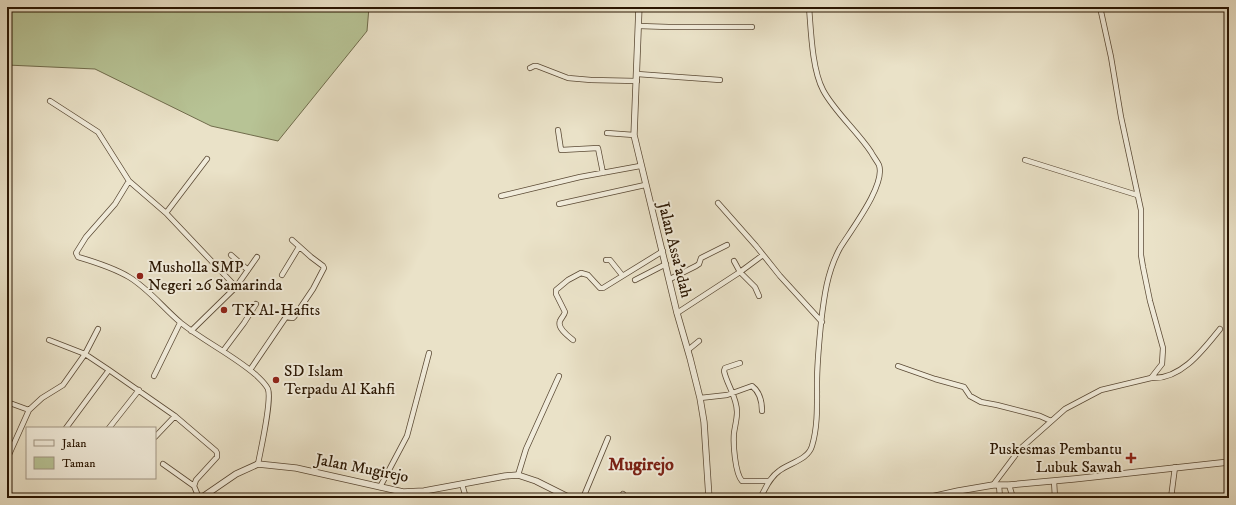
<svg xmlns="http://www.w3.org/2000/svg" width="1236" height="505" viewBox="0 0 1236 505" font-family="'IM FELL DW Pica',serif">
	<style>
		.green { fill: #b7c395; stroke: #706c4c }
		.lines { fill: none; stroke-linecap: round; stroke-linejoin: round }
		.minor-casing { stroke: #5a4934; stroke-width: 6 }
		.tertiary-casing { stroke: #5a4934; stroke-width: 7 }
		.minor { stroke: #f1ecdb; stroke-width: 4.5 }
		.tertiary { stroke: #f1ecdb; stroke-width: 5.5 }
		.poi-dot { fill: #8f2418; stroke: #f1ecdb; stroke-width: 1.5 }
		.labels { text-anchor: middle; dominant-baseline: central; stroke-width: 4; stroke-linejoin: round; paint-order: stroke }
		.street-label { font-size: 16px; fill: #2a1602; stroke: #f1ecdb }
		.poi-label { font-size: 16px; fill: #2a1602; stroke: #f1ecdb; text-anchor: start }
		.quarter-label { font-size: 18px; font-weight: bold; fill: #7a1f14; stroke: #f1ecdb }
	</style>
	<rect width="100%" height="100%" fill="#eae2c8"/>
	<filter id="stains"><feTurbulence type="fractalNoise" baseFrequency=".005" numOctaves="4"/><feColorMatrix values="0 0 0 0 .2 0 0 0 0 .09 0 0 0 0 .02 0 0 0 .5 -.17"/></filter>
	<radialGradient id="worn" r=".72"><stop offset=".6" stop-color="#630" stop-opacity="0"/><stop offset="1" stop-color="#630" stop-opacity=".3"/></radialGradient>
	<path class="green" d="M7,7h362l-2,24 -89,110 -67,-15 -116,-57 -88,-4z"/>
	<g class="lines">
		<g class="minor-casing">
			<path id="minor" d="M1100,7l11,50 10,60 20,93v45l2,12 7,34 13,47 -1,16 -11,14
				M639,26l30,1h83
				M530,68l4,-2h3l31,12 23,2 46,1
				M637,74l83,6
				M50,101l48,31 31,49 -14,23 -29,33 -10,16 2,4c17,5 36,11 51,20 20,12 34,31 52,46 24,19 52,32 75,52 4,4 9,8 12,14 4,12 -7,59 -10,75
				M558,130l3,20 37,-2 5,25
				M607,133l27,2
				M1025,160l112,35
				M129,181l37,32 41,-54
				M501,196l79,-19 60,-11
				M718,203l38,43 24,30 42,46
				M559,204l86,-19
				M166,213l70,74
				M231,255l17,15
				M606,260h4l12,15
				M282,275l17,-28
				M670,279l26,-13 3,-2 2,-6 26,-13
				M635,280l31,-16
				M759,296l-4,-9 -15,-15 23,-17
				M677,313l63,-41 -6,-11
				M191,331l45,-44 21,-30
				M49,340l36,14 24,16 66,46 41,35 1,2v4l-21,23 -2,6 5,12
				M573,340c-5,-4 -16,-12 -13,-19 1,-3 4,-5 5,-9l-9,-18v-4l12,-10 13,-7 7,2 12,13h3l60,-37
				M688,350l11,-9
				M223,351l21,-28 12,-19
				M740,363l-15,5 -1,3c3,14 13,26 13,41 0,7 -2,14 -3,21 -1,11 1,40 8,48h26
				M898,366l37,13 29,8 6,9 11,6 16,3 43,11 11,5
				M250,370l36,-53 7,1 1,-1 19,-28 11,-21 -1,-2 -12,-9 -19,-17
				M154,376l26,-53
				M700,398l27,-3 25,-9c8,6 10,15 10,25
				M7,402l22,8
				M66,428l43,-58
				M109,428l30,-38
				M155,437l20,-21
				M7,459l22,-49 13,-12 21,-13 22,-31 13,-25
				M163,464l31,22
				M518,475l8,-26 33,-73
				M1054,481l1,17
				M462,484l4,14
				M993,485l27,-36 45,-40 36,-19 50,-12c30,2 52,-28 69,-49
				M999,485l1,13
				M1009,485l4,13
				M380,487l27,-51 22,-83
				M583,498l25,-60
				M620,498l3,-4
				M760,498c6,-10 9,-20 19,-27 10,-8 29,-11 33,-25 6,-20 5,-42 5,-63 0,-20 2,-39 4,-60 3,-26 6,-51 19,-75 11,-18 46,-63 39,-83 -2,-4 -6,-9 -8,-13 -14,-21 -37,-41 -48,-62 -11,-21 -12,-59 -14,-83
				M1171,498l4,-31"/>
		</g>
		<g class="tertiary-casing">
			<path id="tertiary" d="M639,7l-5,128 43,178 13,45 10,40 4,24 5,76
				M201,498l35,-24 22,-10 38,4 107,24 21,-1 81,-15 13,-1 18,6 34,17
				M927,498l31,-7 35,-6h16l65,-6 155,-17"/>
		</g>
		<use href="#minor" class="minor"/>
		<use href="#tertiary" class="tertiary"/>
	</g>
	<g class="poi-dot">
		<circle cx="140" cy="276" r="4"/>
		<circle cx="224" cy="310" r="4"/>
		<circle cx="276" cy="380" r="4"/>
		<path d="M1129 452h4v4h4v4h-4v4h-4v-4h-4v-4h4z"/>
	</g>
	<g class="labels">
		<g class="street-label">
			<text transform="translate(675 250) rotate(76)">Jalan Assa'adah</text>
			<text transform="translate(362 468) rotate(11)">Jalan Mugirejo</text>
		</g>
		<g class="poi-label">
			<text x="148" y="267">Musholla SMP<tspan x="148" dy="18">Negeri 26 Samarinda</tspan></text>
			<text x="232" y="310">TK Al-Hafits</text>
			<text x="284" y="371">SD Islam<tspan x="284" dy="18">Terpadu Al Kahfi</tspan></text>
			<text x="1122" y="449" text-anchor="end">Puskesmas Pembantu<tspan x="1122" dy="18">Lubuk Sawah</tspan></text>
		</g>
		<g class="quarter-label">
			<text x="641" y="465">Mugirejo</text>
		</g>
	</g>
	<rect width="1236" height="505" fill="none" stroke="#eae2c8" stroke-width="24"/>
	<rect x="8" y="8" width="1220" height="489" fill="none" stroke="#2a1602" stroke-width="2"/>
	<rect x="12" y="12" width="1212" height="481" fill="none" stroke="#2a1602"/>
	<rect x="26" y="427" width="130" height="52" fill="#f1ecdb" stroke="#a19684"/>
	<rect x="34" y="440" width="20" height="6" fill="#f1ecdb" stroke="#a19684"/>
	<text x="62" y="447" font-size="12" fill="#2a1602">Jalan</text>
	<rect x="34" y="457" width="20" height="12" fill="#b7c395" stroke="#a19684"/>
	<text x="62" y="467" font-size="12" fill="#2a1602">Taman</text>
	<rect width="100%" height="100%" filter="url(#stains)"/>
	<rect width="100%" height="100%" fill="url(#worn)"/>
</svg>
